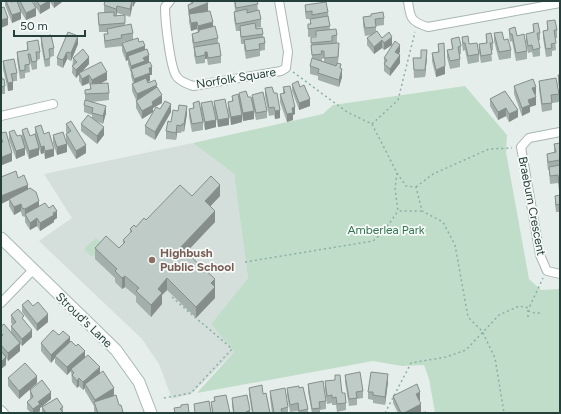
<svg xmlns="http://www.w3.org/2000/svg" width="561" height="414" viewBox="0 0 561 414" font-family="Figtree,sans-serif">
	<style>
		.built { fill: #d4deda }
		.green { fill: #c0ddca }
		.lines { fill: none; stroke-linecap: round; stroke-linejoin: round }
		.street-casing { stroke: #a8b6b2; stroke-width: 10 }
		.secondary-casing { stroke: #a4b9b3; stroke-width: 13 }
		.path { stroke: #88afa6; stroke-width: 1.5; stroke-dasharray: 2 3; stroke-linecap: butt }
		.street { stroke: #fff; stroke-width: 8 }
		.secondary { stroke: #fff; stroke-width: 11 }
		.wall { fill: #a3afab; fill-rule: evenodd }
		.shaded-wall { fill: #858e8b }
		.building { fill: #becbc7; stroke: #858e8b }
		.education-dot { fill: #8d6e63; stroke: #f6faf8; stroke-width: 1.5 }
		.labels { text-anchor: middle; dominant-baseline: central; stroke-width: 3.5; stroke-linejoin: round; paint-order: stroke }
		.street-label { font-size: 12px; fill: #253f3a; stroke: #f6faf8 }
		.park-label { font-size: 12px; fill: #32744f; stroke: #f6faf8 }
		.education-label { font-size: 12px; font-weight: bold; fill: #785e54; stroke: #f6faf8; text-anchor: start }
	</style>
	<rect width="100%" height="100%" fill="#e6eeeb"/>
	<path class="built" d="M193,143l41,31 14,104 -37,46 23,28 -43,42 -19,5 -13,-35 -17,-25 -103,-98 33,-23 -28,-44z"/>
	<path class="green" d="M465,86l42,49 -1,17 23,127 12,11 19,-1v124h-125l-6,-34 -5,-14 -22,1 -29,-5 -176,32 37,-41 -23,-28 37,-46 -14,-104 -41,-31 130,-29 10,-9z
		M96,238l8,7 -12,12 -8,-8z"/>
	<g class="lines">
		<g class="street-casing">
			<path id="street" d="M170,1l-5,6c0,12 5,62 12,70 4,5 10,7 16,9l88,-15 5,-3 2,-16 -9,-51
				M408,1c2,17 3,21 20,26l132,-24
				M1,116l52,-12
				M560,132l-31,6 -8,9 19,108 7,16 13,3
				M1,303l31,-32
				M1,410l3,3"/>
		</g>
		<g class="secondary-casing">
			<path id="secondary" d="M1,238l115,112 23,32 12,31"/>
		</g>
		<path class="path" d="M293,72l54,40 25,12 25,49 9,13 10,1 6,24 21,11 12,23 13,72 14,14 13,27 9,55
			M372,124l26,-24 17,-68
			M397,173l-2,16 3,22h23
			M416,187l17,-13 56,-25 23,-1
			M245,262l128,-21 11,-10 14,-20
			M528,311l7,2h6
			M528,317v-7
			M164,398l27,-5 41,-44c-21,-19 -42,-35 -62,-54
			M385,413l26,-50 35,-6 20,-7 33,-35 20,-9 10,2 14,-30"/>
		<use href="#street" class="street"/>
		<use href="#secondary" class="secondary"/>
	</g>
	<path class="wall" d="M5,1h6v1l2,-1h19l4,15 -10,4 -5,-8v7l-9,4 -7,-18z
		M34,1h28v1l-8,6 -4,-6v6l-10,6 -6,-10z
		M105,1h31l-3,6 -1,-1 -2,11 -5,-2v11l8,7v6l6,3 6,8 4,12 3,13h-2v6l-2,1v1l9,5 5,15 -9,5v4l-11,7 -6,-11v-8l-4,-9v-7l1,-1 -2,-7v-3l-3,-9v-4l-2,1 -4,-10v-8l6,-2 -6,1v4l-17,2 -1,-6v-8h3v-2h-8l-1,-19h6v-8zM117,13l7,2 -7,1z
		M191,1h16l1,10 -1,1 11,26v5l3,13v7l-13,2 -1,-6h-2v4l-9,1 -2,-9v-5l-2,-9v-7l6,-1 -1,-4 -6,2 -2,-9v-6l-1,-4v-7l3,-2z
		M234,1h23l1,10 3,8v8l-5,1v1l7,5v3l2,6v7l-5,1v5l-14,3 -2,-11v-4h-3l-1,-13h-4l-2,-12v-7l1,-1z
		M305,5l23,7 2,18 7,5v8h-5v1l7,7 -1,12 3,6 1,8 -3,10 -21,-7v-4l-8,-2v-8l2,-6 -1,-23h5v-1l-8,1v-13h2v-5h-4l-1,-6zM324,58v4l-2,-1v-2z
		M371,14l13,4v7l-8,1v5l6,7 10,7 -8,5 -2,-2 -8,6 -7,-9v-7l4,-3 -6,1 -2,-11v-8l8,-1z
		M547,21l10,9v8h-2l1,12 -4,1v5l-6,1 -3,-19v-7l4,-1z
		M533,24l7,9v7l-2,1 2,7v8l-7,1 -1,-5 -4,1 -2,-12v-7l7,-1z
		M509,29l8,7 10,15v8l-11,2 -4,-20 -2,1 -1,-6z
		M494,33l10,7 7,10v8l-12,2 -5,-19z
		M486,34l7,9v7l-2,1 1,10 -11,2 -2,-11v-8l7,-1z
		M41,37l13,11v8l-4,1v9l-5,1 -4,-22z
		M462,37l17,17v8l-11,2 -3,-14 -2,1 -1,-7z
		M451,39l10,7v8h-1v13l-10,2 -3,-12v-7l5,-1z
		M27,42l13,10v7l-3,1v9l-5,1 -2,-9h-1l1,11 -5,1v5l-5,1 -3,-19v-8l10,-2z
		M78,44l-7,17 -4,-2 -4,9 -6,-3v-7z
		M438,44l7,30 -9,3 -4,-16v-8l6,-1z
		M400,52l-1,2 1,9 -10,13 -6,-5v-13z
		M427,57l-2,20 -11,1 -1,-20z
		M73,58l16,6 -9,9 27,7 -6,3 8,10v7l-17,2 14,11 -3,11 -7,-3 8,14 -7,9 -16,-13v-7l11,-6v-3l-8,-3v-7l1,-4v-11l5,-1v-4l-1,-2 -7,3 -3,-5v-7l-3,4 -4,-5z
		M3,61l14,12v8h-4v9l-5,1 -5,-22z
		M1,72l1,7 3,7v8h-4z
		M558,75h2v17l-2,-9z
		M539,81l20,13v8l-7,1v7l-10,2 -3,-23z
		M292,84l8,3 10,19 -11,4 -7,-19z
		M514,86l22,8 -1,1 1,10 -6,2v5l-8,4 -8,-22z
		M283,87l12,27 -2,1v5l-6,2 -7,-20v-8h3z
		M265,88l9,5 6,25 -5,1 -1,-4 -5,1 -4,-20z
		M505,91l13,26 -9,5 -3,-6 -8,4 -8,-14v-7z
		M239,93l9,4 6,22 -11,2 -1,-5v6l-11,3 -3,-15v-8l4,-1v-5l7,4z
		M252,95l15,16v7l-11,2 -4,-18z
		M214,101l15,24 -11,2 -4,-18z
		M193,103l10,19v8l-11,2 -3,-15v-8h4z
		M201,103l15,24 -11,3 -4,-19z
		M160,109l11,3 -16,28 -10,-6v-8z
		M187,114l-3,18 -2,-1 -1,2h-4l-1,7 -10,-1v-8l5,-9z
		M66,124l20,29 -10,6 -9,-15v8l-10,3 -4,-12v-8l13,6v-7l1,-1 -1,-1z
		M35,127l9,7 10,22 -9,3 -1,-6 -3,1 -2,-5v6l-10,4 -4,-11v7l-9,4 -7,-19v-8l8,4 5,2v-8l8,6 5,-1z
		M1,133l11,28 -10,4 -1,-2z
		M560,143v48h-1l-1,-8 -8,1 -1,-14h-1l-1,-8v-8l7,-1v-9z
		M1,177l17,1 10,11 11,18 10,1 8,10 -3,2v2l-14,9 -3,-5 -7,4 -5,-8v-5l-3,-1 -1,-5 -7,4 -5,-9v-6l-8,4z
		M560,195v17h-4l-1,-8v-8z
		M192,196h28l-10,10 5,16 -32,34 4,3 28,20v19l-19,20 -29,-28 -5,5v9l-11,13 -15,-15v-6l-11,-9 -3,2 -7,-7v-4l-20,-19v-11h24l4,-4v-4l7,-7v-4l6,-2 10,-7z
		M22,305l11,1 15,16 -11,9 -15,-19z
		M11,315l13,5 8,17 -10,9 -2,-2v7l-12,10 -2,-3v7l-5,4v-43l10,7v-7l2,-1 -2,-2z
		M59,335l11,7 30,31 14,22 -2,2 7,8 4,8h-28l-1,-3v-4l-9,-15v-3l-2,2 -4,-4 -2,2 -5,-6 -1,-11 -4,4 -12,-12v-5l-4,5 -10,-12v-8z
		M335,375l11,28v7l-9,2 -1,-7h-4v-2l-5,1 -2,-15v-8l10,-1z
		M345,375l18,16v7l-6,1v6l-8,1 -4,-24z
		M8,378l29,5 -18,16 -11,-13z
		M388,382l-3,23 -12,-2v-3l-5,-1v-7z
		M308,384l18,17v8l-6,1v3h-8l-4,-21z
		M249,388l14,6 3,-1 4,20h-18l-3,-18z
		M287,388h12l9,21v4h-10v-2l-8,1 -3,-17z
		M30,390l21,9 -11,9v3l-3,2h-6l-4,-4v-7l3,-3z
		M270,391l18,16v6h-16l-2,-15z
		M393,396l27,4h-1l2,12 -1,1h6h-28l-5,-10z
		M214,397l16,16h-18l-1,-11 3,-1z
		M232,398l18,15h-17l-1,-7z
		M42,407h21v6h-21z"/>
	<path class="shaded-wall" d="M49,1h1v7l-10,6v-8z
		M54,1h8v1l-8,6z
		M132,1v7l-2,9v-8z
		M133,1h3l-3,6z
		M208,3v8l-19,7v-8z
		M117,6v7l-1,3v-7z
		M36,8v8l-10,4v-7z
		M21,12v7l-9,4v-8z
		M8,18v7l-7,3v-8z
		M197,22v7l-6,2v-8z
		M213,22v7l-14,1v3h-1v-7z
		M78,36v8l-7,17v-8z
		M392,37v8l-8,5v-7z
		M382,40v8l-8,6v-7z
		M400,45v7l-5,7v-7z
		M145,46v8l-17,2v4l-2,1v-8z
		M427,50v7l-2,20v-7z
		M67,52v7l-4,9v-8z
		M205,52h2v7h-2z
		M149,55v8l-18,7v-4l12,-8z
		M400,55v8l-10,13v-7z
		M89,57v7l-13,14v-8z
		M445,66v8l-9,3v-7z
		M152,67v8h-2v6l-16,5v-7l15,-11z
		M342,69v8l-3,10v-7z
		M107,72v8l-15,8v-8z
		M89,75v8l-7,3v-7z
		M13,82v8l-5,1v-8z
		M157,85v8l-20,9v-8z
		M536,87v7l-4,2v-8z
		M162,95v8l-9,5v4l-11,7v-8l10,-9z
		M536,97v8l-6,2v5l-8,4v-8l6,-8z
		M310,99v7l-11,4v-7z
		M171,104v8l-16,28v-8z
		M106,106v7l-3,11v-8z
		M187,106v8l-3,18v-8z
		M295,107v7l-2,1v5l-6,2v-8l5,-6z
		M506,108v8l-8,4v-8z
		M280,110v8l-5,1v-8z
		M518,110v7l-9,5v-8z
		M254,111v8l-11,2v-8z
		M242,115v7l-11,3v-8z
		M229,118v7l-11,2v-7z
		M216,120v7l-11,3v-8z
		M177,125v8l-1,7v-7z
		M104,127v8l-7,9v-8z
		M67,144v8l-10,3v-8z
		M86,145v8l-10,6v-8z
		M44,146v7l-3,1v-7z
		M25,148v7l-9,4v-8z
		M39,148v7l-10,4v-8z
		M54,149v7l-9,3v-8z
		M12,153v8l-10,4v-8z
		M28,185v7l-19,7v1l-8,4v-8z
		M220,185v11l-15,16v-11z
		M39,201v7l-14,6v3v-8z
		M21,204v7l-7,4v-8z
		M57,211v7l-3,2v2l-14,9v-8z
		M215,211v11l-37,39v-11z
		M37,218v8l-7,4v-7z
		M125,276v11l-3,2v-11z
		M167,278v12l-5,5v9l-11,13v-12l7,-16z
		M215,279v19l-19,20v-11l15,-24z
		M48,314v8l-11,9v-7z
		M32,330v7l-10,9v-7z
		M70,337v7l-15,12v2l-4,5v-8z
		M20,343v8l-12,10v-8z
		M85,351v8l-14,10v2l-4,4v-8z
		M6,357v8l-5,4v-7z
		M100,367v8l-15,9v4l-2,2v-8z
		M388,374v8l-3,23v-8z
		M37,376v7l-18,16v-8z
		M79,378v8l-2,2v-7z
		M114,388v7l-18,12 -1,-7z
		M51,392v7l-11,9v3l-3,2h-4v-4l5,-7z
		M420,392v8l-4,2v-8z
		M421,404v8l-2,1h-15z
		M250,410v3h-6z"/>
	<path class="building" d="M6,1h5v1l6,-1 4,11 -9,3z
		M20,1h12l4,7 -10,5z
		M37,1h12l-9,5z
		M105,1h27l-2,8 -13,-3 -1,3 -12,-4z
		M192,1h15l1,2 -19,7 -1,-5 5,-2z
		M235,1h22l1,3 -22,4z
		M326,2l2,10 -16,3v-4l-6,1 -1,-7z
		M4,7l4,11 -7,2v-12z
		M247,9v4l12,-3 2,9 -25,5 -2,-12z
		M210,11l3,11 -15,4 -1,-4 -6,1 -2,-9z
		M114,12v4l11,-1v8l-26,2 -1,-12z
		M383,12l1,6 -9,1 1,8 -11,1 -2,-11 8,-1v-2z
		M328,16l2,10 -22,3v-5h3l-1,-5z
		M555,20l2,10h-3l2,13 -5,1 1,4 -6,1 -3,-18 5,-1 -1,-9z
		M255,23l1,6 6,-1 1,6 -22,3 -1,-11z
		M538,23l2,10h-3l3,15 -7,2 -1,-5 -4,1 -2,-12 8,-2 -1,-8z
		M131,24l2,9 -12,2 1,3 -17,3 -1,-7h4l-1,-5z
		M215,26l3,12 -24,5 -2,-9 7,-2v-2z
		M515,27l2,9 7,-2 3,17 -11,2 -4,-19h-2l-1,-5z
		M336,29l1,6 -5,1v5l-21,2v-6h5v-6z
		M377,31l5,7 7,-6 3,5 -8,6 -2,-3 -8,7 -7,-9z
		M68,32l10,4 -7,17 -4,-1 -4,8 -6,-2z
		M502,32l2,8 4,-1 3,11 -12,2 -5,-19z
		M491,33l2,10h-3l2,11 -11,2 -2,-12 8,-1 -1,-9z
		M51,35l3,13 -5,1 1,9 -5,2 -4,-23z
		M468,36l1,8 8,-1 2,11 -11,2 -3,-13h-2l-1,-6z
		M264,37l1,6 -6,1 1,5 -14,2 -2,-11z
		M459,37l2,9 -3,1 2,12 -10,2 -3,-11 6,-1 -2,-10z
		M138,38l1,4 4,-1 2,5 -19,7 -4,-10z
		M38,40l2,12h-4l1,9 -5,1 -2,-8h-2l2,10 -5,1v5l-5,1 -3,-19 11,-2 -1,-8z
		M395,41l5,4 -5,7 5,3 -10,14 -6,-5 3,-4 -3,-2z
		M219,43l2,13 -13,2 -1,-6h-2v3l-9,2 -2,-10z
		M339,43l-1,14 -14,1v-7h-3l1,3 -10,1 -1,-10z
		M444,43l1,23 -9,4 -4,-17 7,-1 -1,-8z
		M83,49l6,8 -13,13 -4,-4 5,-4 -4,-4z
		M147,49l2,6 -6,3 2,3 -14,5 -3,-10z
		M421,50h6l-2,20h-11l-1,-12h8z
		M312,58l24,8 1,-3 4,1 -1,4 2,1 -3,11 -21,-7 1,-4 -9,-3z
		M14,59l3,14 -6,1 2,8 -5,1 -5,-22z
		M101,62l6,10 -15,8 -3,-5 -7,4 -3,-6z
		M150,62l2,5 -3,1 1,5 -16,6 -3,-10z
		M1,72l1,7h2l1,7 -4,1z
		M558,75h2v9z
		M146,78l2,5 7,-3 2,5 -20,9 -5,-10z
		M556,78l3,16 -8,1 1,8 -10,1 -3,-23z
		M533,79l3,8 -4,1 4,9 -8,3 2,5 -8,3 -8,-22z
		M298,81l2,6 4,-2 6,14 -11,4 -7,-19z
		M108,83l1,10 -24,1v-4l6,-1 -1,-5z
		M290,86l5,21 -3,1 1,5 -6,1 -7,-20 5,-1 -2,-6z
		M157,87l5,8 -10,7 1,3 -11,6 -6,-10z
		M272,87l2,6h3l3,17 -5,1 -1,-4 -5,1 -4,-20z
		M246,91l2,6h3l3,14 -11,2 -4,-20z
		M505,91l13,19 -9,4 -3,-6 -8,4 -8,-13z
		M263,92l4,19 -11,2 -4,-18z
		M238,94l4,21 -11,2 -3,-15 5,-1 -1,-5z
		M225,99l4,19 -11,2 -4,-19z
		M85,100l21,6 -3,10 -11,-3 1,-5 -9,-3z
		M165,101l6,3 -16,28 -10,-6 11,-19 4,2z
		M199,101l4,21 -11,2 -3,-15 5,-1 -1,-5z
		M212,101l4,19 -11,2 -4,-19z
		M179,105l8,1 -3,18h-2l-1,2 -4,-1 -1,8 -10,-2 2,-10 3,1 2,-12 5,1z
		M88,115l16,12 -7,9 -16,-12z
		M71,121l15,24 -10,6 -10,-17 5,-3 -5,-7z
		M41,125l3,9 5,-2 5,17 -9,2 -1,-5 -3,1 -6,-20z
		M27,128l3,8 5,-2 4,14 -10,3 -7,-21z
		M14,130l3,6 4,-1 4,13 -9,3 -7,-19z
		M6,132l6,21 -10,4 -1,-2v-13h2l-2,-4v-5z
		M63,132l4,12 -10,3 -4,-12z
		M560,143v17l-12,2 -1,-8 9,-2 -2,-8z
		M560,165v18l-1,1 -1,-9 -8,1 -1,-9z
		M16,171l2,7 6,-3 4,10 -27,11v-19z
		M211,176l9,9 -15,16 10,10 -37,39 9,9 3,-3 25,23 -4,4 4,4 -19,20 -29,-29 -9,11 4,4 -11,12 -15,-14 3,-3 -14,-12 -3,2 -7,-7 2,-2 -22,-21 11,-12 13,12 6,-6 -2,-2 9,-9 -2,-2 4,-4 2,2 8,-9 2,2 34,-35 12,11z
		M30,188l6,4 3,9 -14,8 -3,-1 -1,-4 -7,3 -5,-8z
		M560,195v9l-4,1 -1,-9z
		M45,203l4,5 4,-3 4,6 -4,2 1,2 -14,8 -3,-5 -7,5 -5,-9z
		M28,300l5,6 5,-4 10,12 -11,10 -15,-19z
		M18,309l6,7 -2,2 10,12 -10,9 -11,-13 5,-4 -5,-7z
		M4,324l16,19 -12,10 -7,-8v-9l2,-1 -2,-2v-7z
		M53,330l6,5 4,-4 7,6 -19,18 -10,-12z
		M71,341l5,5 2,-2 7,7 -18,16 -12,-11z
		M1,351l5,6 -5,5z
		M88,355l12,12 -17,15 -4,-4 -2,3 -5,-6 2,-2 -3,-4z
		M25,363l12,13 -18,15 -11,-13z
		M103,371l11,17 -19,12 -10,-16z
		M360,372l3,19 -7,1 1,6 -8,1 -4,-24z
		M371,372l17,2 -3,23 -12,-2v-3h-5z
		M335,375h5l2,18h3l1,10 -9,1 -1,-7 -4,1v-3l-5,1 -2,-15 10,-1z
		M42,380l9,12 -13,10 2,2 -7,5 -6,-7 6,-5 -3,-7z
		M323,381l3,20 -7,1 1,6 -8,1 -4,-25z
		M417,384l3,8 -4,2 5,10 -17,9h-3l-8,-17z
		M262,385l1,9 3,-1 4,20h-17l-4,-25z
		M299,386v2l4,-1 5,22 -9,2 -1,-8 -8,2 -3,-17z
		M285,388l3,19 -7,2 1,4h-8l-4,-22z
		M116,395l3,10h2l2,7 -4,1h-21l-4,-11z
		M226,395l4,18h-17l-2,-11 4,-1 -1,-4z
		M247,395l3,15 -6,3h-10l-2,-15z
		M57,398l6,9 -3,2 3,3 -2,1h-15l-4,-6z
		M209,401l2,12h-16l-1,-9z
		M188,404l1,9h-14l-1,-5 7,-1v-2z
		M426,412v1h-7z"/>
	<circle class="education-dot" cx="152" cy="260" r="4"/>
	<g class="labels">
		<g class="street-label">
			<text transform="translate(236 78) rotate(-9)">Norfolk Square</text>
			<text transform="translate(532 206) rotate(79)">Braeburn Crescent</text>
			<text transform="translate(84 320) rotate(44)">Stroud's Lane</text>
		</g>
		<g class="park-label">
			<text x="386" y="230">Amberlea Park</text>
		</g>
		<g class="education-label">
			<text x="160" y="253">Highbush<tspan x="160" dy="14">Public School</tspan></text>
		</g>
	</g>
	<rect width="561" height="414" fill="none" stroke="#253f3a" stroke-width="4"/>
	<path d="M14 30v6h71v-6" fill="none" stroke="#253f3a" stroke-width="2"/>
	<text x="20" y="30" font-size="12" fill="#253f3a" stroke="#f6faf8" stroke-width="3" paint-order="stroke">50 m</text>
</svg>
